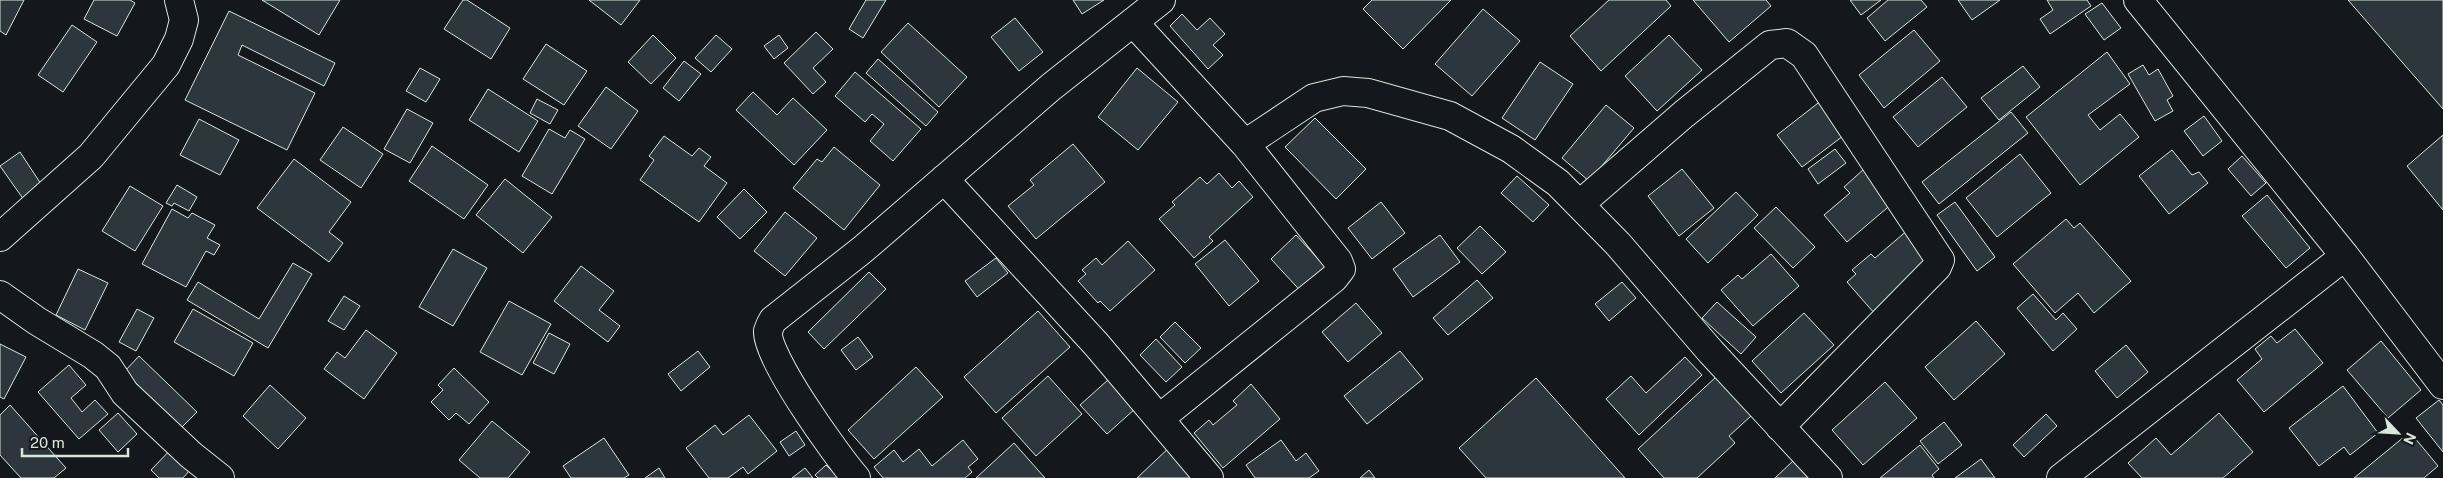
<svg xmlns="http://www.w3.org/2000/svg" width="2443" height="478" viewBox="0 0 2443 478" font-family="'Public Sans',sans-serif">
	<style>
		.building { fill: #2c363c; stroke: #d8e6dc }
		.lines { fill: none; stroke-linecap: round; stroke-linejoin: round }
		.minor-casing { stroke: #d8e6dc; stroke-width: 30 }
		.minor { stroke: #14181c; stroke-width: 28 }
	</style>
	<rect width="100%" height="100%" fill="#14181c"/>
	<path class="building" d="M0,0h24l-18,35 -6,-4z
		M94,0h36l5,3 -18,33 -33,-17z
		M262,0h78l-21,35z
		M463,0h4l43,28 -19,31 -47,-30z
		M589,0h51l-19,25z
		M866,0h20l-23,38 -14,-9z
		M1073,0h31l-22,14z
		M1372,0h79l-48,49 -40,-40z
		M1609,0h57l5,6 -70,65 -31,-35z
		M1693,0h73l5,6 -42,36z
		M1850,0h31l-20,15z
		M1888,0h33l6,7 -42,34 -18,-23z
		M1958,0h42l-28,20z
		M2047,0h40l4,6 -41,28 -10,-15 13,-9z
		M2348,0h95v109z
		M2102,3l19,25 -17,12 -19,-26z
		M1483,9l37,32 -48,55 -37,-32z
		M229,11l106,52 -11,23 -82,-41 -4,10 77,38 -28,57 -102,-50z
		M1182,14l15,16 13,-12 15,16 -12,11 10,10 -15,14 -38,-43z
		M1015,18l28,34 -24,19 -28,-34z
		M908,23l59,54 -28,30 -58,-55z
		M72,25l25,17 -34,50 -25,-17z
		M1914,30l26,31 -56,47 -25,-33z
		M816,32l17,17 -20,19 13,14 -13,12 -29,-31z
		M653,35l23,23 -25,26 -23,-22z
		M716,35l16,14 -21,23 -16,-14z
		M779,35l9,13 -14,11 -10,-13z
		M1669,35l33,35 -45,41 -32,-35z
		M546,44l41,27 -23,34 -41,-26z
		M2107,52l23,32 -42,31 12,15 20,-16 19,23 -59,48 -54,-68z
		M878,59l60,53 -12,14 -60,-53z
		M684,61l17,13 -22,27 -16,-13z
		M1540,62l33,22 -38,56 -33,-22z
		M2143,65l6,10 9,-6 15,27 -6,4 6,11 -18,10 -27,-47z
		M2023,66l17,21 -41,33 -18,-22z
		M420,68l20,11 -14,23 -20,-11z
		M1137,68l41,34 -40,48 -40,-33z
		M855,72l66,57 -28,32 -23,-20 14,-17 -12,-10 -7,8 -30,-26z
		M1942,77l25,30 -49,40 -25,-30z
		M606,87l32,24 -27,38 -33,-23z
		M488,89l50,32 -19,31 -50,-32z
		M753,92l24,23 16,-17 34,32 -33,35 -58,-55z
		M537,99l21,11 -8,14 -20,-11z
		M1822,100l25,33 -45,34 -25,-32z
		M1606,105l28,23 -45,53 -27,-23z
		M407,109l26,14 -23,40 -26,-14z
		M2011,112l17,21 -89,71 -17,-22z
		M2204,116l18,25 -19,15 -19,-25z
		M1315,118l51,51 -30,30 -51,-52z
		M199,119l40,21 -19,35 -40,-20z
		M343,127l40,27 -22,34 -41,-28z
		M549,129l16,9 5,-8 15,9 -33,55 -30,-18z
		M2443,135v75l-36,-44z
		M664,136l28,20 7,-8 12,9 -7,9 23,17 -28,39 -59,-42 14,-20 -5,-4z
		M1073,144l32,38 -69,57 -28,-33 26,-21 -4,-5z
		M432,146l56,39 -24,34 -55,-38z
		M834,147l46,38 -36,45 -51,-42 24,-29 5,3z
		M1835,149l11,14 -28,21 -10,-15z
		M2172,150l20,25 7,-3 9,11 -39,31 -30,-38z
		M20,152l23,35 -19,13 -24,-34z
		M2020,154l31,39 -54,44 -31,-39z
		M2242,156l24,27 -15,13 -23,-27z
		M294,159l57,43 -22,30 14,11 -14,19 -72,-54z
		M1682,169l32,39 -35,28 -31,-40z
		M1864,169l30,33 -47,40 -23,-27 26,-22 -6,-6z
		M1219,173l13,15 7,-7 14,16 -44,40 4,4 -19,17 -35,-39 16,-14 -3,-3 28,-25 7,7z
		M1517,176l32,29 -16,17 -32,-29z
		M505,179l47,38 -29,36 -47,-38z
		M177,185l20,12 -8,14 -15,-8 -2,3 -6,-3z
		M130,186l33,20 -28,45 -33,-20z
		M744,189l23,23 -27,27 -23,-22z
		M1736,192l22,23 -50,48 -22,-24z
		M2267,195l43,53 -24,20 -44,-52z
		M1381,202l24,31 -33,26 -24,-31z
		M1955,202l40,55 -18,14 -40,-56z
		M1776,207l39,40 -22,21 -39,-40z
		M172,209l16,9 4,-5 23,12 -8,13 13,7 -6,10 -8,-4 -20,36 -44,-23z
		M785,212l32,26 -32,38 -31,-25z
		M2066,219l8,9 6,-5 51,58 -37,32 -16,-20 -23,20 -42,-49z
		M1480,226l26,26 -24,22 -25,-26z
		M1909,229l27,32 -61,53 -28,-32 9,-8 -4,-4 19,-16 4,4z
		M1296,235l36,39 -25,24 -36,-39z
		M1440,235l20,27 -47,35 -20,-28z
		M1225,240l34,41 -30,25 -34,-42z
		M1128,241l27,29 -45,41 -10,-10 -2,2 -20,-22 8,-7 -4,-4 14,-12 6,7z
		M453,249l34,19 -34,58 -34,-19z
		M1771,254l28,32 -46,40 -32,-36 17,-15 4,4z
		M996,258l12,15 -31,24 -12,-16z
		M293,263l19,11 -44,74 -81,-48 11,-18 61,37z
		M581,266l33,25 -15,19 21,16 -12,16 -54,-41z
		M78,269l30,14 -23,47 -29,-15z
		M869,272l17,17 -62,60 -16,-17z
		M1477,280l16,18 -45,37 -15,-17z
		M1622,282l14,16 -27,23 -14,-17z
		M2033,294l23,26 7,-7 14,16 -24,22 -36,-43z
		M344,296l16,10 -16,24 -16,-9z
		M509,301l42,23 -29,51 -42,-23z
		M1717,302l39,35 -15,17 -39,-36z
		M1356,303l26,30 -34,29 -26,-30z
		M137,309l17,9 -18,33 -17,-9z
		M193,309l60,34 -19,33 -60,-34z
		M1038,311l32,36 -74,66 -32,-36z
		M1804,313l30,32 -53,48 -29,-32z
		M1976,321l29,33 -51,46 -29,-33z
		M1175,322l26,26 -16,15 -25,-26z
		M2295,329l28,34 -59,49 -27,-32 25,-21 -7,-10 16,-13 6,7z
		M366,330l31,23 -33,46 -40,-30 13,-17 8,6z
		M549,333l21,11 -16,30 -21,-11z
		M858,337l15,20 -17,13 -15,-20z
		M1156,339l26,28 -16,15 -26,-27z
		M2381,341l40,49 -33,28 -41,-48z
		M0,344l26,13 -22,42 -4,-2z
		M2126,345l22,27 -31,26 -22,-27z
		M698,351l12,16 -29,24 -13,-17z
		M1400,351l23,28 -56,45 -23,-28z
		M139,356l58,56 -15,15 -58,-55z
		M1685,357l17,18 -63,60 -33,-36 25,-23 15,17z
		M69,365l17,20 -15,13 11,14 13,-12 13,14 -29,25 -41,-47z
		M916,367l27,30 -69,62 -26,-29z
		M454,368l35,34 -20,22 -13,-11 -7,7 -18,-18 12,-12 -5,-5z
		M1048,376l34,38 -46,42 -34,-38z
		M1716,377l35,39 -22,20 6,7 -38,35h-33l-26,-29z
		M1536,378l89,100h-139l-27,-30z
		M1109,379l27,29 -29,26 -27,-29z
		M1885,382l32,36 -54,47 -31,-35z
		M1251,384l29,35 -57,49 -29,-35 15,-13 4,5 24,-20 -4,-4z
		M270,385l36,33 -28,31 -35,-33z
		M2343,386l35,47 -28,22 -6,-8 -25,19 -30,-38z
		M2439,400l4,5v47l-27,-34z
		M10,405l56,63 -12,10h-33l-21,-23v-40z
		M118,413l19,21 -19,18 -19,-22z
		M2219,413l34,39 -30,26h-81l-14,-15 28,-25 15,17z
		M2046,414l11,12 -33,31 -11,-12z
		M749,415l28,36 -29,23 -5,-7 -15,11h-19l-23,-30 29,-23 8,10z
		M492,421l38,31 -22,26h-28l-21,-18z
		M1944,422l18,23 -24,19 -18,-23z
		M796,431l9,14 -16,11 -9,-14z
		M2410,432l28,34 -14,12h-70z
		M604,438l25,37 -5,3h-53l-8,-12z
		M963,440l15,19 -10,8 4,5 -7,6h-82l-9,-11 20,-17 9,12 16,-13 13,17z
		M1281,440l15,21 10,-8 13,18 -10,7h-54l-9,-13z
		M1014,443l31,35h-69z
		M1174,443l33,35h-70z
		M176,444l20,19 -13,15h-24l-8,-8z
		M1920,445l19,24 -7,6 2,3h-54z
		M1981,459l14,19h-40z
		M1794,460l16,18h-35z
		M826,465l13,13h-21l-3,-3z
		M659,468l6,10h-20z
		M805,468l8,10h-21z
		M1369,470l6,8h-15z"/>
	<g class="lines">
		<g class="minor-casing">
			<path id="minor" d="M2138,0l207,256 98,129
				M1133,22l112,122 93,117 3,8 -7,9 -174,140
				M1245,144l69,-46 29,-7 25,2 82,23 61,33 47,34 60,61 93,108 117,126
				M944,179l152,165 113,134
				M1580,204l104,-90 86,-69 17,-2 17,12 136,205 -3,7 -157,160
				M0,237l91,-81 75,-91 13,-26 5,-19 -5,-20
				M0,295l37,26 56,34 15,12 17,26 66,62 29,23
				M856,478c-19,-22 -91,-122 -88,-147 1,-3 3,-8 5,-11l89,-70 189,-163 110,-87
				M2061,478l284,-222"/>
		</g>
		<use href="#minor" class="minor"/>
	</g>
	<g transform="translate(2398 433) rotate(115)" stroke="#14181c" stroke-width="4" paint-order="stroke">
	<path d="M0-4L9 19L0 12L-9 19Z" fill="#d8e6dc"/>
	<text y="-8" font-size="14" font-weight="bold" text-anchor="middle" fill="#d8e6dc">N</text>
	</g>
	<path d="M22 448v8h106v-8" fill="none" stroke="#d8e6dc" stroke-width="2.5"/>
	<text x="30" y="448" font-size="15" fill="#d8e6dc" stroke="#14181c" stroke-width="4" paint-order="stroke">20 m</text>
</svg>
